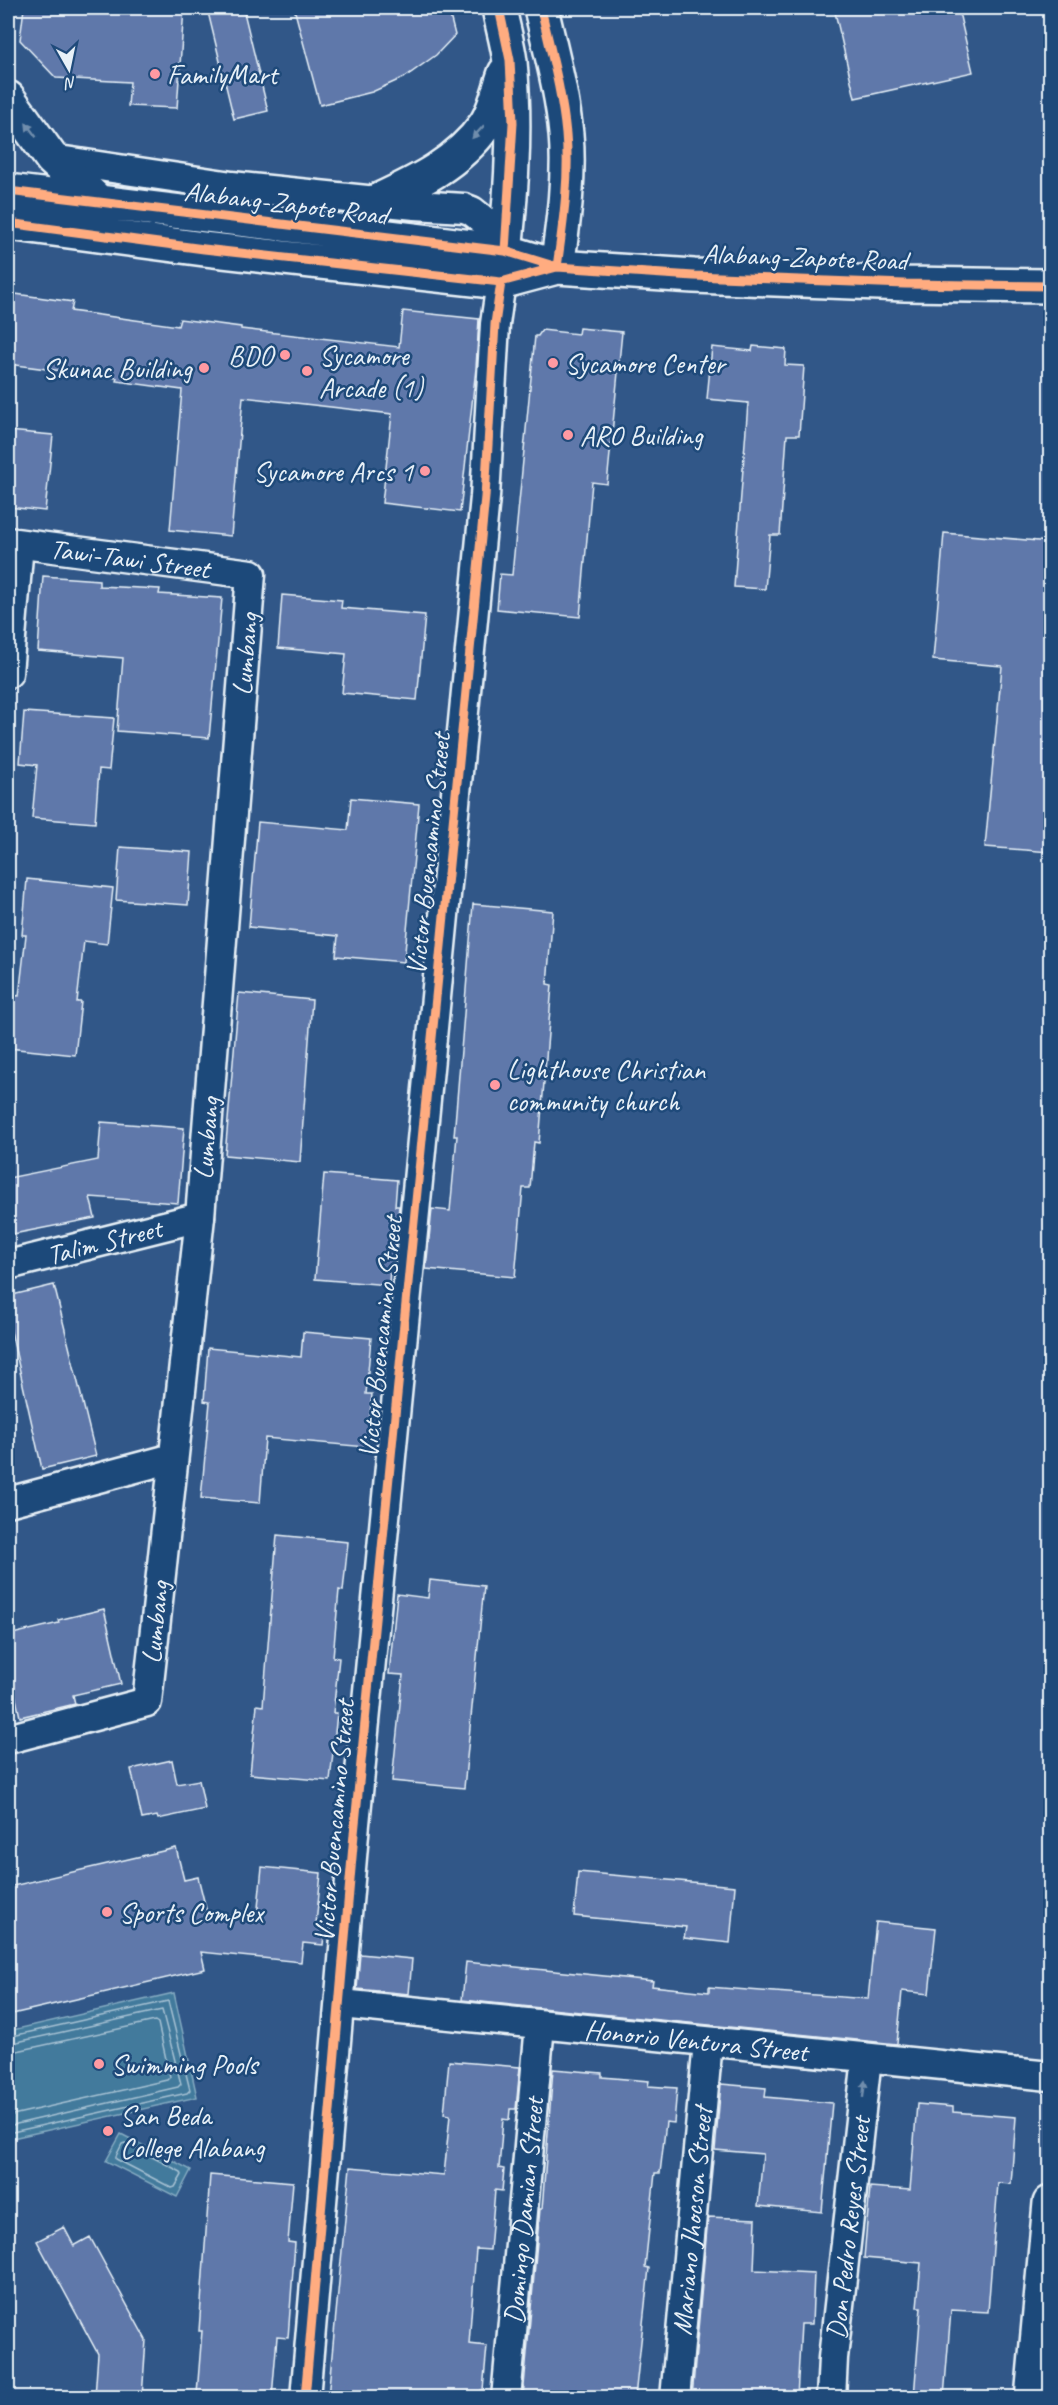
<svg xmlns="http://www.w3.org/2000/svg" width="1058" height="2405" viewBox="0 0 1058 2405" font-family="Caveat,sans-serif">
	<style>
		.water { fill: #427a9c; stroke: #84aac1; stroke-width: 1.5 }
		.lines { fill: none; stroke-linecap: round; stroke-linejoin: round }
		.shore { stroke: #a6c1d3; stroke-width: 1.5 }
		.building { fill: #5e78aa; stroke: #e8f1f8; stroke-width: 1.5 }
		.street-casing { stroke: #e8f1f8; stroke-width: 33 }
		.secondary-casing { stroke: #e8f1f8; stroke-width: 38 }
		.primary-casing { stroke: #e8f1f8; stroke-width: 38 }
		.highway-casing { stroke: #e8f1f8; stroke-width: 38 }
		.street { stroke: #1f4a7a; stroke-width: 28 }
		.secondary { stroke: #1f4a7a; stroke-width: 33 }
		.primary { stroke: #1f4a7a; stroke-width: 33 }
		.highway { stroke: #1f4a7a; stroke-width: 33 }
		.cycleway-casing { stroke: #1f4a7a; stroke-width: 13 }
		.cycleway { stroke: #ffac80; stroke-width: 9 }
		.oneway { fill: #6f8dac }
		.poi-dot { fill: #ff9aa2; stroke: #1f4a7a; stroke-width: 2 }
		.labels { text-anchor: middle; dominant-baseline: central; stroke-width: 5; stroke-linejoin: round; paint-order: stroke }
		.poi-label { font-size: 28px; fill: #e8f1f8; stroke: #1f4a7a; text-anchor: start }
		.street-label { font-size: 28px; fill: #e8f1f8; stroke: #1f4a7a }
	</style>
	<rect width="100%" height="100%" fill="#315788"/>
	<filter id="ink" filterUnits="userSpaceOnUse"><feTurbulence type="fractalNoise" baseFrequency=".0167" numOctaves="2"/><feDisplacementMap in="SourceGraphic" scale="12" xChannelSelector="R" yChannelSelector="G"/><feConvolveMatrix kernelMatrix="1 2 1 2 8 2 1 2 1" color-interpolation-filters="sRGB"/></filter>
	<g filter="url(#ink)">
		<path class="water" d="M174,1993l23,104 -189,42v-108z
			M121,2134l70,36 -14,27 -71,-36z"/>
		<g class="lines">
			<path class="shore" d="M8,2037l160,-36 22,89 -3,3 -179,40
				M8,2044l154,-34 19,74 -3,3 -170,39
				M8,2053l147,-32 3,2 12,54 -3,3 -159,36
				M125,2143l56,29 1,3 -7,12 -3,1 -56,-29v-3l6,-12z"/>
		</g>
		<path class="building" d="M24,8h160l-7,100 -49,-2 2,-24 -74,-4 -36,-38z
			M207,8h36l25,103 -34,8z
			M294,8h154l7,27 -19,20 -31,22 -33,15 -52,13z
			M834,8h124l15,64 -118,26z
			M8,293l65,9 -2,9 107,15 2,-7 61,8v2l158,18 4,-36 76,8 -3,49 -16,144 -78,-9 10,-89 -149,-17 -12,139 -61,-6 12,-140 -66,-9 1,-3 -109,-14z
			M579,328l43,4 -15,152 -15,-2 -12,135 -83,-8 3,-35 12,1 23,-239h3l4,-6 36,4z
			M753,346l33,3 -1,16 19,1 -5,69h-12l-7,100h-10l-5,54 -31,-2 14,-184 -41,-4 5,-52 40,4z
			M8,431l45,4 -8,76 -37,-4z
			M944,533l106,9v310l-65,-5 17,-181 -69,-6z
			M43,576l56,4v6l61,3 -1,5 63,4 -13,140 -92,-7 6,-73 -85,-7z
			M282,595l60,5 -1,8 84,7 -8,85 -75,-7 4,-39 -68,-6z
			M24,712l90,6 -5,52 -10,-1 -4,54 -63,-5 5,-53 -17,-2z
			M351,798l68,6 -15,158 -68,-6 2,-20 -89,-9 9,-105 90,8z
			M120,847l72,5 -4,53 -72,-5z
			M27,879l86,9 -6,56 -23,-3 -7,61h4l-6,53 -67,-7v-53l11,1 7,-61h-4z
			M473,904l80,7 -6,73 5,1 -13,158 -5,-1 -4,46h-7l-8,89 -89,-8 6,-60 18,2 7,-75h-3z
			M239,993l73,7 -12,162 -75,-7z
			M101,1122l83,6 -6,75 -88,-6 5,21 -87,17v-57l90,-18z
			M324,1174l73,6 -2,26h4l-6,60h-3l-1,19 -74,-6z
			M54,1285l42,171 -54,13 -34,-151v-22z
			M303,1332l68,6 -5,56h6l-5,53 -102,-9 -5,65 -59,-5 9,-96 -6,-1 4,-53 93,9z
			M277,1535l71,7 -5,49 -4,-1 -6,67 6,1 -6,55h4l-7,68 -80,-7 7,-69 6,1z
			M430,1580l54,6 -20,202 -72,-7 11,-106 -14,-1 8,-80 31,4z
			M104,1609l17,75 -48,11 2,9 -55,13 -12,-55v-27l51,-12 -1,-3z
			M172,1760l5,24 22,-4 6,29 -47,10 -1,-3 -15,3 -11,-50z
			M176,1848l8,32 14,-3 9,36 50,5 5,-51 59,6 -5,51 9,1 -2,20 -20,-2 -2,19 -100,-10 4,17 -197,46v-128z
			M578,1872l157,14 -5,57 -46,-5 2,-11 -112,-11z
			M876,1922l60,6 -7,66 -27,-3 -5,53 -435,-44 4,-38 187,19 -1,5 57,6v-5l159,12z
			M360,1954l52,5 -3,35 -52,-5z
			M449,2061l71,6 -4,42h-6l-1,11 -6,-1 -4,49 5,1 -2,22 -7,-1 -5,60 -14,-1 -7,95 18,2 -4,44h-2l-1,7h-152l22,-230 94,8 6,-60 -6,-1z
			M553,2069l49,4v4l47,4 -1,5 29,2 -3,35 -8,-1 -6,51h-5l-10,94 4,1 -14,129h-112l17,-188h2z
			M721,2084l45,4 -1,9 67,6 -10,109 -64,-6 5,-52 -48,-4z
			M917,2104l36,3v5l63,5 -5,67 -13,-1 -10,129 -37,-2 -7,87h-30l7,-90h-4l4,-44 -57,-5 6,-71 40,3z
			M210,2175l83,7 -5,60 7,1 -7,95 -11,-1 -5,60 -75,-3 5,-63h-3z
			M708,2217l48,2 -2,51 60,3 -2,51h-11l-4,73h-105z
			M64,2227l10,19 16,-9 56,103 -4,57h-47l3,-43 -61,-113z"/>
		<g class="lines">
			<g class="street-casing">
				<g id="street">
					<path d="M52,159l180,27 183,19 49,3 8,3 21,17 12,23"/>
					<path id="s1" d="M8,542l243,32 -51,643 -53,485 -139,37"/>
					<path d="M8,673l11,-129"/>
					<path id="s2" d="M8,1265l192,-48"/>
					<path d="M8,1502l165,-44"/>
					<path id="s3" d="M341,2004l709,72"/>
					<path d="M305,2398l49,-564 131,-1337 10,-173 6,-42"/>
					<path id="s4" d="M506,2398l34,-373"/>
					<path id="s5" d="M675,2398l33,-356"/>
					<path id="s6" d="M831,2398l2,-40 34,-300"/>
				</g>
			</g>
			<g class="secondary-casing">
				<path id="secondary" d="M1032,2398l18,-195"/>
			</g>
			<g class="primary-casing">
				<path id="primary" d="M499,8c3,17 9,36 11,54 7,73 0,146 -8,218
					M541,8c9,41 21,83 25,126 4,43 -3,90 -9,133
					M377,201c41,-19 81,-38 108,-76 10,-14 14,-36 20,-52"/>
			</g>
			<g class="highway-casing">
				<path id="highway" d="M8,98l44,61 48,44
					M8,191l497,60 52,16 137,9 211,8 145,2
					M8,223l196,26 297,33 56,-15"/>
			</g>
			<use href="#street" class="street"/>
			<use href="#secondary" class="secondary"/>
			<use href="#primary" class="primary"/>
			<use href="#highway" class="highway"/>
			<g class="cycleway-casing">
				<path id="cycleway" d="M499,8l11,52 3,63 -8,128
					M541,8c9,41 21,83 25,126 4,43 -3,90 -9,133
					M8,191l497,60 52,16 137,9 211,8 145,2
					M8,223l196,26 297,33 56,-15
					M305,2398l49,-564 131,-1337 10,-173 6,-42"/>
			</g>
			<use href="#cycleway" class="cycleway"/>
		</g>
		<defs><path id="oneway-solid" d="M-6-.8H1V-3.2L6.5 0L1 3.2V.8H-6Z" transform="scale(1.5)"/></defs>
		<g class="oneway">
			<use href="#oneway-solid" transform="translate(31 130) rotate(-127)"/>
			<use href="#oneway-solid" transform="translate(478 132) rotate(133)"/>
			<use href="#oneway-solid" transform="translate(864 2089) rotate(-83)"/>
		</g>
	</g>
	<g class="poi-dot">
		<circle cx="155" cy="74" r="6"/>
		<circle cx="285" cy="355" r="6"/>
		<circle cx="553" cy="363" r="6"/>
		<circle cx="204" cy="368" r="6"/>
		<circle cx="307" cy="371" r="6"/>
		<circle cx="568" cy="435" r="6"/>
		<circle cx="425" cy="471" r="6"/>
		<circle cx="495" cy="1085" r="6"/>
		<circle cx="107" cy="1912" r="6"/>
		<circle cx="99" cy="2064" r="6"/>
		<circle cx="108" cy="2131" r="6"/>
	</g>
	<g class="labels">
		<g class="poi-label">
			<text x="167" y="74">FamilyMart</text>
			<text x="273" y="355" text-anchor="end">BDO</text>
			<text x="319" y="355">Sycamore<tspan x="319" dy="32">Arcade (1)</tspan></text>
			<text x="565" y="363">Sycamore Center</text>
			<text x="192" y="368" text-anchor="end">Skunac Building</text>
			<text x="580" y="435">ARO Building</text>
			<text x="413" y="471" text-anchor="end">Sycamore Arcs 1</text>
			<text x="507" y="1069">Lighthouse Christian<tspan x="507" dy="32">community church</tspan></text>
			<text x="119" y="1912">Sports Complex</text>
			<text x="111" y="2064">Swimming Pools</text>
			<text x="120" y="2115">San Beda<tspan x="120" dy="32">College Alabang</tspan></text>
		</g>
		<g class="street-label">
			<text transform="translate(286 203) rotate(7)">Alabang-Zapote Road</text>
			<text transform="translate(805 257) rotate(2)">Alabang-Zapote Road</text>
			<text stroke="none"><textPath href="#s1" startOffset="123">Tawi-Tawi Street</textPath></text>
			<text transform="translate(245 654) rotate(-85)">Lumbang</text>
			<text transform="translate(428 854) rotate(-84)">Victor Buencamino Street</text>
			<text transform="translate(206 1138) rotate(-85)">Lumbang</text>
			<text stroke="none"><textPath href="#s2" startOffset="99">Talim Street</textPath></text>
			<text transform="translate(380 1337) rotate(-84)">Victor Buencamino Street</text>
			<text transform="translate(155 1622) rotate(-84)">Lumbang</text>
			<text transform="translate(334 1821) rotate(-85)">Victor Buencamino Street</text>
			<text stroke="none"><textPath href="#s3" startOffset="357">Honorio Ventura Street</textPath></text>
			<text stroke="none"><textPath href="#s4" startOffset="188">Domingo Damian Street</textPath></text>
			<text stroke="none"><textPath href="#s5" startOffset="178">Mariano Jhocson Street</textPath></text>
			<text stroke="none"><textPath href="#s6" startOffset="171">Don Pedro Reyes Street</textPath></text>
		</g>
	</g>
	<rect width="1058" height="2405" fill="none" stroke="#1f4a7a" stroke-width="30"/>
	<rect x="15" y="15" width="1028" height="2375" fill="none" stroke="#e8f1f8" stroke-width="2" filter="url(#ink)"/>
	<g transform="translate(69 69) rotate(171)" stroke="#1f4a7a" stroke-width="4.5" paint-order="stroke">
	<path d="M0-4.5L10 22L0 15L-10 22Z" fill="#e8f1f8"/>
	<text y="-9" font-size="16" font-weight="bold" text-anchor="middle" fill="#e8f1f8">N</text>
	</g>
</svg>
